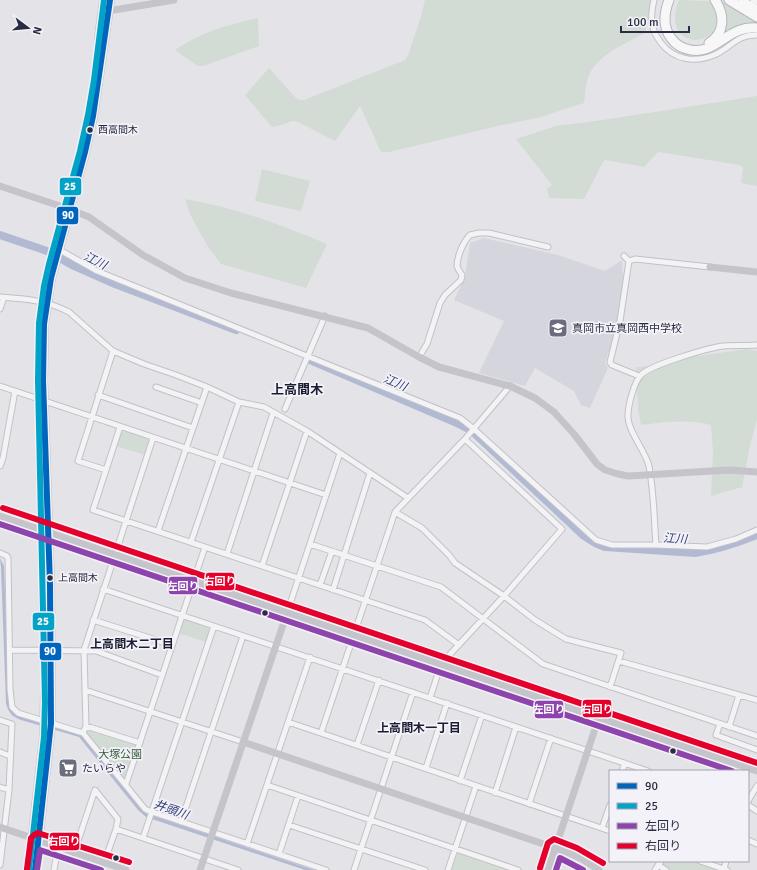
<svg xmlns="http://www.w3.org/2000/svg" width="757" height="870" viewBox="0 0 757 870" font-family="Signika,'Noto Sans JP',sans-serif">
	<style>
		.built { fill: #d4d5dd }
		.green { fill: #d2dbd4 }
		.water { fill: #b2b9d3 }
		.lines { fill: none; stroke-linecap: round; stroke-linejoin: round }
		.river { stroke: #b2b9d3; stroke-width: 8 }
		.street-casing { stroke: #c1c1c6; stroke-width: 7 }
		.primary-casing { stroke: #c0c1c6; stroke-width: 10 }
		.highway-casing { stroke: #b6b7bd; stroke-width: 11 }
		.street { stroke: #f3f3f5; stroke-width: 5 }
		.secondary { stroke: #c4c4ca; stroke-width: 7 }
		.primary { stroke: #f7f7f7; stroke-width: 8 }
		.highway { stroke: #f7f7f7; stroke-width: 9 }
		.bus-1-casing { stroke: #f2f2f8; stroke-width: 9 }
		.bus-2-casing { stroke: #f2f2f8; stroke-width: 9 }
		.bus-3-casing { stroke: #f2f2f8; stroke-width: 9 }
		.bus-4-casing { stroke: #f2f2f8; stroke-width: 9 }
		.bus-1 { stroke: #0065bd; stroke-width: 6 }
		.bus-2 { stroke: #02a3c7; stroke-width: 6 }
		.bus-3 { stroke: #8e44ad; stroke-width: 6 }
		.bus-4 { stroke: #e4002b; stroke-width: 6 }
		.bus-dot { fill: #2a2c42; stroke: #f2f2f8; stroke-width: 1.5 }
		.labels { text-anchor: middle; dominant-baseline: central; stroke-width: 3.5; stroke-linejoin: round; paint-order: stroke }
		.bus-label { font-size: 10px; fill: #2a2c42; stroke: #f2f2f8; text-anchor: start }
		.poi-label { font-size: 11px; fill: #2a2c42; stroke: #f2f2f8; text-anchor: start }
		.park-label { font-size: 11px; fill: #375e3c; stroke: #f2f2f8 }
		.water-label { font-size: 12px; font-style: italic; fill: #343e76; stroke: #f2f2f8 }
		.neighbourhood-label { font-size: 12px; font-weight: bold; fill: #1c1d33; stroke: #f2f2f8 }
		.quarter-label { font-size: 13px; font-weight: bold; fill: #1c1d33; stroke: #f2f2f8 }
		.line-badge { stroke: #f2f2f8; stroke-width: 1.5 }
		.badge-label { font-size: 11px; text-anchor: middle; font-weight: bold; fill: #fff }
	</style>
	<rect width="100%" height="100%" fill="#e4e4e8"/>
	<path class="built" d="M484,238l74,17 47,16 17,-11 1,22 -9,54 -9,27 3,5 -18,40 -9,-3 -7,-14 -39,-23 -10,18 -46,-13 25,-52 -50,-21 11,-23 5,-34z"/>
	<path class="green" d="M425,0h226l-6,33c-20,11 -52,23 -58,48 -2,7 -2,15 -3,22l-47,15 -39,8 -109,26h-7l-2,-2 -20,-44 -25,35 -37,-19 -5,-1 -19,6 -3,-1 -26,-31 24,-27 27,30 3,2h5l101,-40 3,-5 14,-42z
		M679,0l32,1c2,5 4,10 5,15 5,34 -57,34 -37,-16z
		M720,0l37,22v3l-35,10c6,-13 5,-23 -2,-35z
		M258,18l1,28 -56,20h-5l-23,-16c24,-17 54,-26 83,-32z
		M757,96v90l-16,-3 2,-15 -3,-3 -82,-13 -14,15 -39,-7 -2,2 -19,37 -35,-1 -2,-9 5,-4 -36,-46 40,-13 47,-6z
		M262,169l48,12 -9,30 -46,-10z
		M185,199c49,8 96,26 142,45l-21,44 -85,-24 -13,-17 -17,-31z
		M747,349l10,2v69l-7,25 -8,42 -31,9 2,-45 -2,-26c-22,-6 -47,-3 -70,0l-3,-15 -2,-43 17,-1 44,-10z
		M123,431l25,7 2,3 -5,14 -29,-9 5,-14z
		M186,618l23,9 1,3 -4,12 -28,-9 4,-13z
		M90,729l45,15 1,3 -10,30h-4l-35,-42 -1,-5z
		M461,852l51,18h-60l5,-16z
		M663,861h31l26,9h-50l-7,-5z"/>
	<path class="water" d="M0,558l4,8 5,137 4,8 7,5 57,17 5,3 63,77 169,57h-9l-159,-53 -8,-7 -59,-73 -58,-17c-9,-3 -13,-8 -15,-17l-5,-135z"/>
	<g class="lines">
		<path class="river" d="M0,235l47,16 25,14 43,19 121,46
			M310,360l147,63 15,8 112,105 11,7 10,4 90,6c21,-3 42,-10 62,-18"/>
		<g class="street-casing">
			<path id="street" d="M654,0c-4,18 -4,28 7,43 13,17 34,20 53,12 17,-7 21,-20 43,-20
				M753,0l4,2
				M58,249l39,22 363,147 14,11 122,111 16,5h44l51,2 29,-8 21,-9
				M624,256l5,5 -9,60 -10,41 2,3 27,11
				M629,261l6,-2 75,8
				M0,297c25,2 46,3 69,15l44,39 31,13 32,11 31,12 32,15 25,5 43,24 101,67
				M0,309l4,-12
				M419,357l8,-13 13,-41 5,-8 16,-15 1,-5c-2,-3 -4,-5 -5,-9 0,-9 6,-24 13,-31l9,-2h10l59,14
				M0,386l326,109
				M156,387l46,16
				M98,395l95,33
				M285,409l40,-93
				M120,427l-27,83 332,110 34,25
				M0,466l3,-8 12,-67
				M106,470l-28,-9 35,-110
				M395,512l27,16 27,27 6,8 49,33 31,24 31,19 55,14 -11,34
				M158,531l49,-144
				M191,542l48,-140
				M310,544l131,43 102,77 214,72
				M656,545c-2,-26 -2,-53 -7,-79 -3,-14 -22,-36 -21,-51 0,-9 6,-33 13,-40 9,-10 67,-27 82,-29 11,-1 23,0 34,-1
				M0,553l7,3 1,2 2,131 2,18 6,6 65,20 62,76 4,2 177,59
				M227,554l46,-141
				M262,566l45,-135
				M320,585l12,-34
				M103,589l545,182
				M333,590l37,-117
				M287,613l53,-160
				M93,620l79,25
				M10,650l86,1 66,24
				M619,661l138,39
				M85,690l158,52
				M430,698l11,-34 63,-68 58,-67 -97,-90
				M0,720l12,4 -3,66 -9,75
				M288,722l322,109
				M720,724l-4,11 41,15
				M86,726l54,17
				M729,727l10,-32
				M83,733l3,-7 -2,-76 69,-212
				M321,733l74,-221 70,-73 45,-53
				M357,745l22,-65
				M0,752l10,4
				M426,768l21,-65
				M622,771l3,-8
				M460,781l22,-66
				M126,784l79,-237
				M267,785l251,85
				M0,787l9,3
				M495,793l21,-66
				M748,801l9,-15
				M529,804l22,-66
				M748,805l9,6
				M181,822l62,-186
				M289,825l136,45
				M602,828l8,-23
				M143,838l71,-212
				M748,840l9,4
				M247,844l63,-187
				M74,853l21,-63 23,29 -2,10 122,41
				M279,854l19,-58
				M700,861l27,9
				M104,863l12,-34
				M658,865l8,5
				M724,869l2,-8
				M54,870l4,-23
				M88,870l3,-12
				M354,870l59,-178
				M448,870l28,-84
				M655,870l6,-9"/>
		</g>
		<g class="primary-casing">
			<path id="primary" d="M99,39l5,-39
				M40,448l5,220
				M29,870l15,-133 1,-42
				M35,870l16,-147 -1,-138 -7,-205 1,-56 7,-46 34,-126 8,-36 17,-116"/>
		</g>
		<g class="highway-casing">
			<path id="highway" d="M669,0c-5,13 -7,26 2,38 9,13 28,16 41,8 15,-8 26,-20 45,-18
				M729,0l28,17
				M743,2l14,8
				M709,43c16,-10 16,-28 6,-43"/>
		</g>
		<use href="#street" class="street"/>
		<path class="secondary" d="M103,9l11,1 60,-10
			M0,186l69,23 20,8 54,38 42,23 46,15 137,35 51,29 20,10 71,19 25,12 19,14 20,22 23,30 8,6 13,4 10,2 101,-6 28,2
			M710,267l47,5
			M0,516l757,255
			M243,742l324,110 15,7 17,11
			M0,827l126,43
			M200,870l87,-257
			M548,870l51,-153"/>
		<use href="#primary" class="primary"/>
		<use href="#highway" class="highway"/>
		<g class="bus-1-casing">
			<path id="bus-1" d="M35,870l16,-147 -1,-138 -7,-205 1,-56 7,-46 34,-126 8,-36 17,-116"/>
		</g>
		<g class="bus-2-casing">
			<path id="bus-2" d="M29,870l15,-133 1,-35 -7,-322 1,-57 5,-37 5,-22 31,-113 8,-36 6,-35 10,-80"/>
		</g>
		<g class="bus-3-casing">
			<path id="bus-3" d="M0,524l732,247
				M37,870l3,-20 61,20
				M556,870l4,-12 23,12"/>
		</g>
		<g class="bus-4-casing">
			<path id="bus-4" d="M3,508l754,255
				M540,868l8,-25 6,-4 23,9 26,15
				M27,869l4,-31 3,-3 4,-2 91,29"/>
		</g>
		<use href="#bus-1" class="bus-1"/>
		<use href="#bus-2" class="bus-2"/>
		<use href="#bus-3" class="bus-3"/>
		<use href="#bus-4" class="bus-4"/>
	</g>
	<defs>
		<g id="school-square" transform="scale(1)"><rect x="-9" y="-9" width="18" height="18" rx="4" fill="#6b6c7c" stroke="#f2f2f8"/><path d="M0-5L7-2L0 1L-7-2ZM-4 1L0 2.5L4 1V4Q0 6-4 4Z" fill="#fff"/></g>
		<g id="supermarket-square" transform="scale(1)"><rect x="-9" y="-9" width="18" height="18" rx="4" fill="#6b6c7c" stroke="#f2f2f8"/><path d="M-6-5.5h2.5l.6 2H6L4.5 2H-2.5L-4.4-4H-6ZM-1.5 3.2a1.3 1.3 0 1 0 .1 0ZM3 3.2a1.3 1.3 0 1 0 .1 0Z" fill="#fff"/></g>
	</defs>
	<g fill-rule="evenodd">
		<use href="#school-square" x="558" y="328"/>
		<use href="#supermarket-square" x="68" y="768"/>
	</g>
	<g class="bus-dot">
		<circle cx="90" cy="130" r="3.5"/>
		<circle cx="50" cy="578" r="3.5"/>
		<circle cx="265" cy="613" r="3.5"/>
		<circle cx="673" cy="751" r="3.5"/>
		<circle cx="116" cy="858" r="3.5"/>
	</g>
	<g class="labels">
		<g class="bus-label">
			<text x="98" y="130">西高間木</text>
			<text x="58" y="578">上高間木</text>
		</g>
		<g class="poi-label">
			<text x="572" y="328">真岡市立真岡西中学校</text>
			<text x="82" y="768">たいらや</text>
		</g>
		<g class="park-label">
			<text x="120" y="754">大塚公園</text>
		</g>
		<g class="water-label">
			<text transform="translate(95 261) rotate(26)">江川</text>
			<text transform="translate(395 383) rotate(23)">江川</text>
			<text transform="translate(675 539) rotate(4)">江川</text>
			<text transform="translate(171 810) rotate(20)">井頭川</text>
		</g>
		<g class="neighbourhood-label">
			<text x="132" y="644">上高間木二丁目</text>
			<text x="419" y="728">上高間木一丁目</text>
		</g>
		<g class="quarter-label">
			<text x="297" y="390">上高間木</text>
		</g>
	</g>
	<g class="line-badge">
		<rect x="59" y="177" width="23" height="19" rx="4" fill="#02a3c7"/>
		<rect x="56" y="206" width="23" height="19" rx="4" fill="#0065bd"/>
		<rect x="205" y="572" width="30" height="19" rx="4" fill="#e4002b"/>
		<rect x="168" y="576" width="30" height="19" rx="4" fill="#8e44ad"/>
		<rect x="32" y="612" width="23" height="19" rx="4" fill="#02a3c7"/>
		<rect x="39" y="642" width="23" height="19" rx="4" fill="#0065bd"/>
		<rect x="582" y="699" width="30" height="19" rx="4" fill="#e4002b"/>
		<rect x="534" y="700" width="30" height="19" rx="4" fill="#8e44ad"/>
		<rect x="49" y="832" width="31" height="19" rx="4" fill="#e4002b"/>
	</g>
	<g class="badge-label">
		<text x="70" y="190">25</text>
		<text x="68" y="219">90</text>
		<text x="220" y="585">右回り</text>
		<text x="183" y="590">左回り</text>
		<text x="43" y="625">25</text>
		<text x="50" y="655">90</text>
		<text x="597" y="713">右回り</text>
		<text x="549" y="713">左回り</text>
		<text x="64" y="845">右回り</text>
	</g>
	<rect x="609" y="770" width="140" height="92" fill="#f2f2f8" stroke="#a2a3af"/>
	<rect x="617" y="783" width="20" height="6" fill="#0065bd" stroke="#a2a3af"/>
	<text x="645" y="790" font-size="12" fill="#2a2c42">90</text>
	<rect x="617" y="803" width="20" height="6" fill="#02a3c7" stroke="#a2a3af"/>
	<text x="645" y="810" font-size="12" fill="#2a2c42">25</text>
	<rect x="617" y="823" width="20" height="6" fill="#8e44ad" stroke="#a2a3af"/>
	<text x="645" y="830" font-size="12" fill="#2a2c42">左回り</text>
	<rect x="617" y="843" width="20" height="6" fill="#e4002b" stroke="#a2a3af"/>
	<text x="645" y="850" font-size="12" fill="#2a2c42">右回り</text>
	<g transform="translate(28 28) rotate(106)" stroke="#f2f2f8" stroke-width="3" paint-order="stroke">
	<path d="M0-3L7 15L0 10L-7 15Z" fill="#2a2c42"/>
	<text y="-6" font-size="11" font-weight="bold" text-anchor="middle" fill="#2a2c42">N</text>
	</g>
	<path d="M621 26v6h68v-6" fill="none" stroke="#2a2c42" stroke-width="2"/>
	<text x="627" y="26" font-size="12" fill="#2a2c42" stroke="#f2f2f8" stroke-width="3" paint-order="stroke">100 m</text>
</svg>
